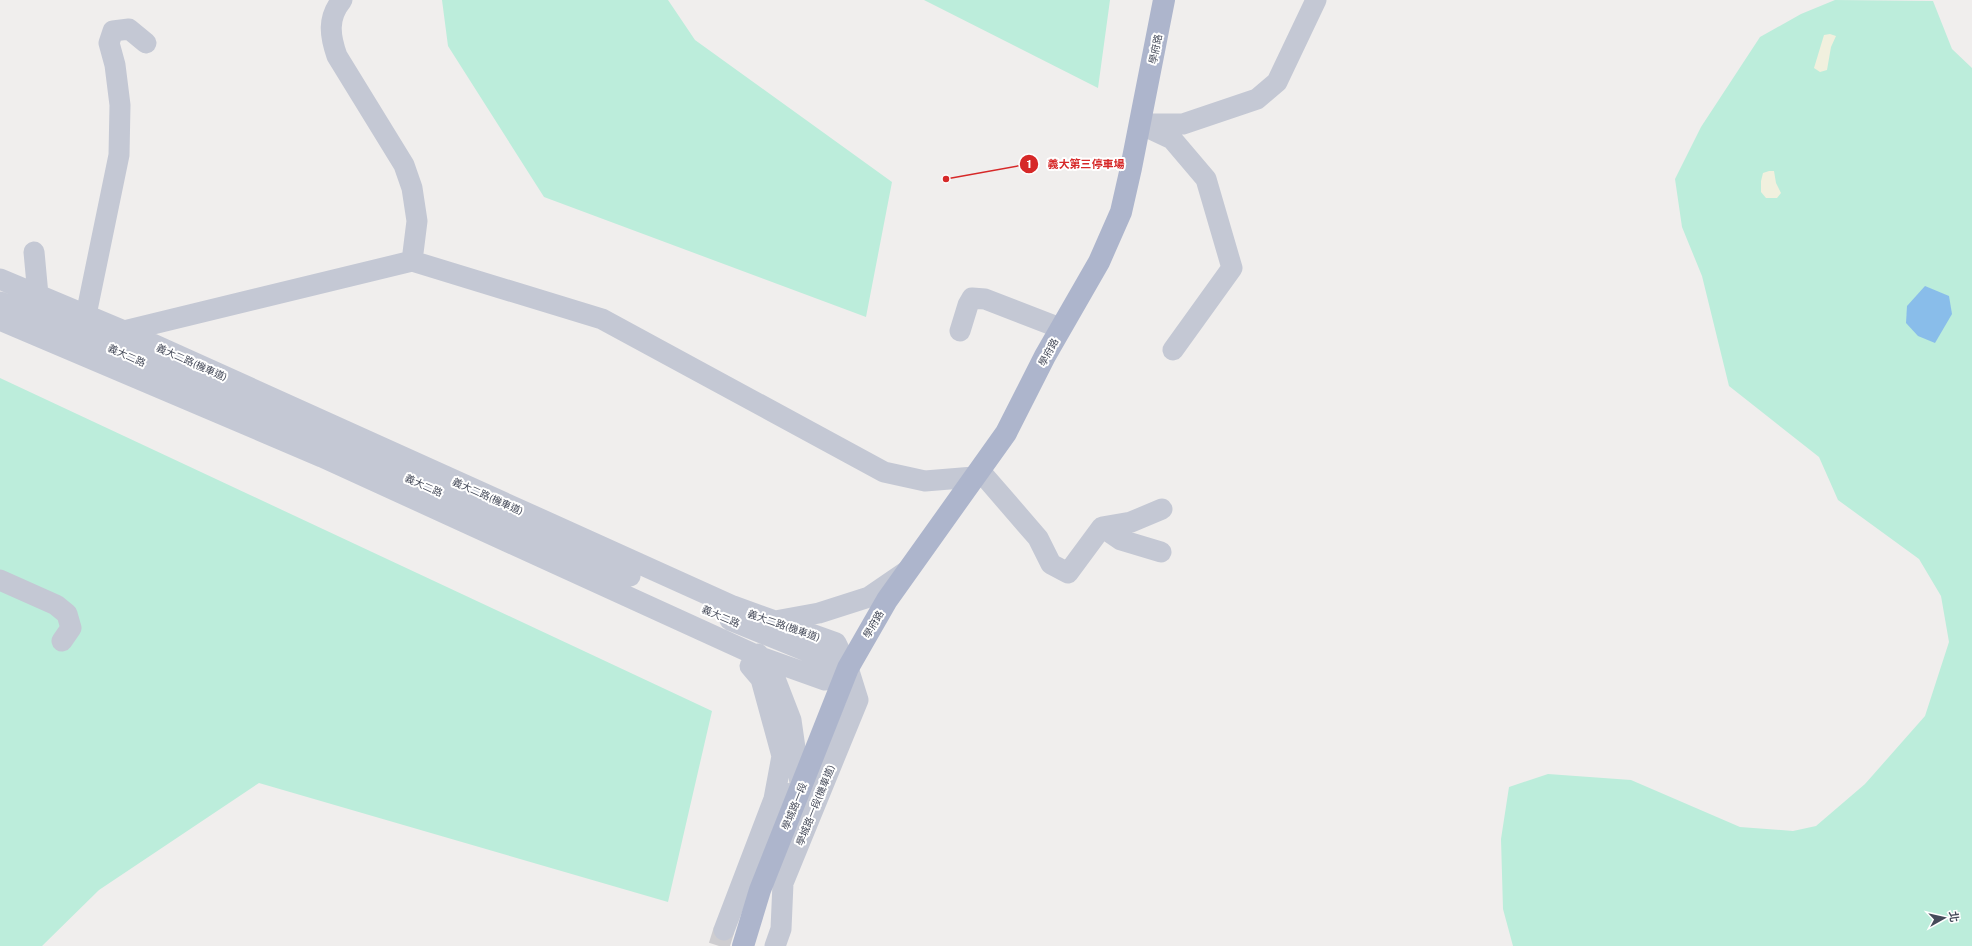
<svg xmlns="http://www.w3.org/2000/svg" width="1972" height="946" viewBox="0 0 1972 946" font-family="'Public Sans','Noto Sans TC',sans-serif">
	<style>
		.green { fill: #bceddb }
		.sand { fill: #f1f0de }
		.water { fill: #89bdea }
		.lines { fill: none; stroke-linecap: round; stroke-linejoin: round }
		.minor-tunnel { stroke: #cecdd0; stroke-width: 21; stroke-dasharray: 21 10; stroke-linecap: butt }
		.minor { stroke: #c4c8d4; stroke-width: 21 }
		.major { stroke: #adb5cc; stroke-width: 22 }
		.labels { text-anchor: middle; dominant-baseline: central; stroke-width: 4; stroke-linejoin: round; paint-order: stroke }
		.street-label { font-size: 10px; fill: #464b5a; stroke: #fff }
		.leader { fill: none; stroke: #d62828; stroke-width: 1.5 }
		.callout-dot { fill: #d62828; stroke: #fff; stroke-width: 1.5 }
		.mark-label { font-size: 12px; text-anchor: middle; font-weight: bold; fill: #fff }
		.callout-label { font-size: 11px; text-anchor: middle; font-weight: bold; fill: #d62828; stroke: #fff; stroke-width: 4; stroke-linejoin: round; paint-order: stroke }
	</style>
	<rect width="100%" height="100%" fill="#f0eeed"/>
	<path class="green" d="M442,0h226l27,40 197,142 -26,135 -322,-120 -96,-151z
		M924,0h186l-12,88z
		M1835,0l98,1 19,48 20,19v878h-459l-10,-37 -2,-70 8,-52 39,-13 83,6 109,47 53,4 23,-5 49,-42 60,-68 24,-74 -8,-46 -22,-37 -81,-59 -19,-43 -90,-71 -27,-110 -20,-49 -7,-48 26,-52 59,-90 41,-23z
		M0,378l712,333 -44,191 -409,-119 -160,107 -57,56h-42z"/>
	<path class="sand" d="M1830,34l6,2 -5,11 -4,23 -7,2 -6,-4 10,-33z
		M1769,171h5l2,12 5,10 -4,5h-11l-5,-6v-11l2,-8z"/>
	<path class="water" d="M1925,286l24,10 3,18 -17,29 -17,-7 -12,-13 1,-17z"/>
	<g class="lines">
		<path class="minor-tunnel" d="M719,946l5,-16"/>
		<path class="minor" d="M342,0c-15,18 -12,36 -5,56l67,109 8,23 5,33 -5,40
			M1140,124l32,15 34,40 26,89 -59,82
			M1148,124h35l74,-25 20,-17 39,-82
			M34,252l4,43
			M0,279l124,52 609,275 103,37 12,25 10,32 -75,183 -2,46 -6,17
			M0,302l97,39 533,235
			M86,315l33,-160 1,-50 -5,-40 -6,-22 4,-12 16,-2 17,14
			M0,320l322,137 438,200 65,23 23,-12
			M960,331l8,-26 4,-7 13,1 75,29
			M97,341l27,-10 288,-70 190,58 282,153 41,9 49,-4
			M980,471l58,67 13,26 17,9 34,-46 19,13 40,12
			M1102,527l29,-5 31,-13
			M0,580l56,25 11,9 4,14 -9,13
			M730,620l118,48
			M775,621l44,-8 50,-16 38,-26
			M750,666l11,13 21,77 -8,43
			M724,930l50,-131 27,-9 -10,-70 -17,-44 -16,-22"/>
		<path class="major" d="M743,946l17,-56 88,-222 39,-68 119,-167 39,-77 54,-94 22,-50 10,-44 33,-168"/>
	</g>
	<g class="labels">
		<g class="street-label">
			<text transform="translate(1155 49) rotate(-79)">學府路</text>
			<text transform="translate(1048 352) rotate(-62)">學府路</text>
			<text transform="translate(127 355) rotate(24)">義大二路</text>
			<text transform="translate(192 362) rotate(24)">義大二路(機車道)</text>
			<text transform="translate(424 485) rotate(24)">義大二路</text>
			<text transform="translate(488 496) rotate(24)">義大二路(機車道)</text>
			<text transform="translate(721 616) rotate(23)">義大二路</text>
			<text transform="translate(873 624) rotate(-60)">學府路</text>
			<text transform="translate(784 625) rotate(19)">義大二路(機車道)</text>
			<text transform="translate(815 805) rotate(-68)">學城路一段(機車道)</text>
			<text transform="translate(794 806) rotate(-68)">學城路一段</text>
		</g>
	</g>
	<path class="leader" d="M946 179L1029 164"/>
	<g class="callout-dot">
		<circle cx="946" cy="179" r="4"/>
		<circle cx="1029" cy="164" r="10"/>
	</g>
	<g class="mark-label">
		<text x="1029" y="168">1</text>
	</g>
	<g class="callout-label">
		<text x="1086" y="168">義大第三停車場</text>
	</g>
	<g transform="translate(1944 918) rotate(82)" stroke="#ffffff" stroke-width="3" paint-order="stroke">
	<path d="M0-3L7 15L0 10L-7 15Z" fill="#464b5a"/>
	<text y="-6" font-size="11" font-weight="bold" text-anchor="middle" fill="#464b5a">北</text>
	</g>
</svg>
